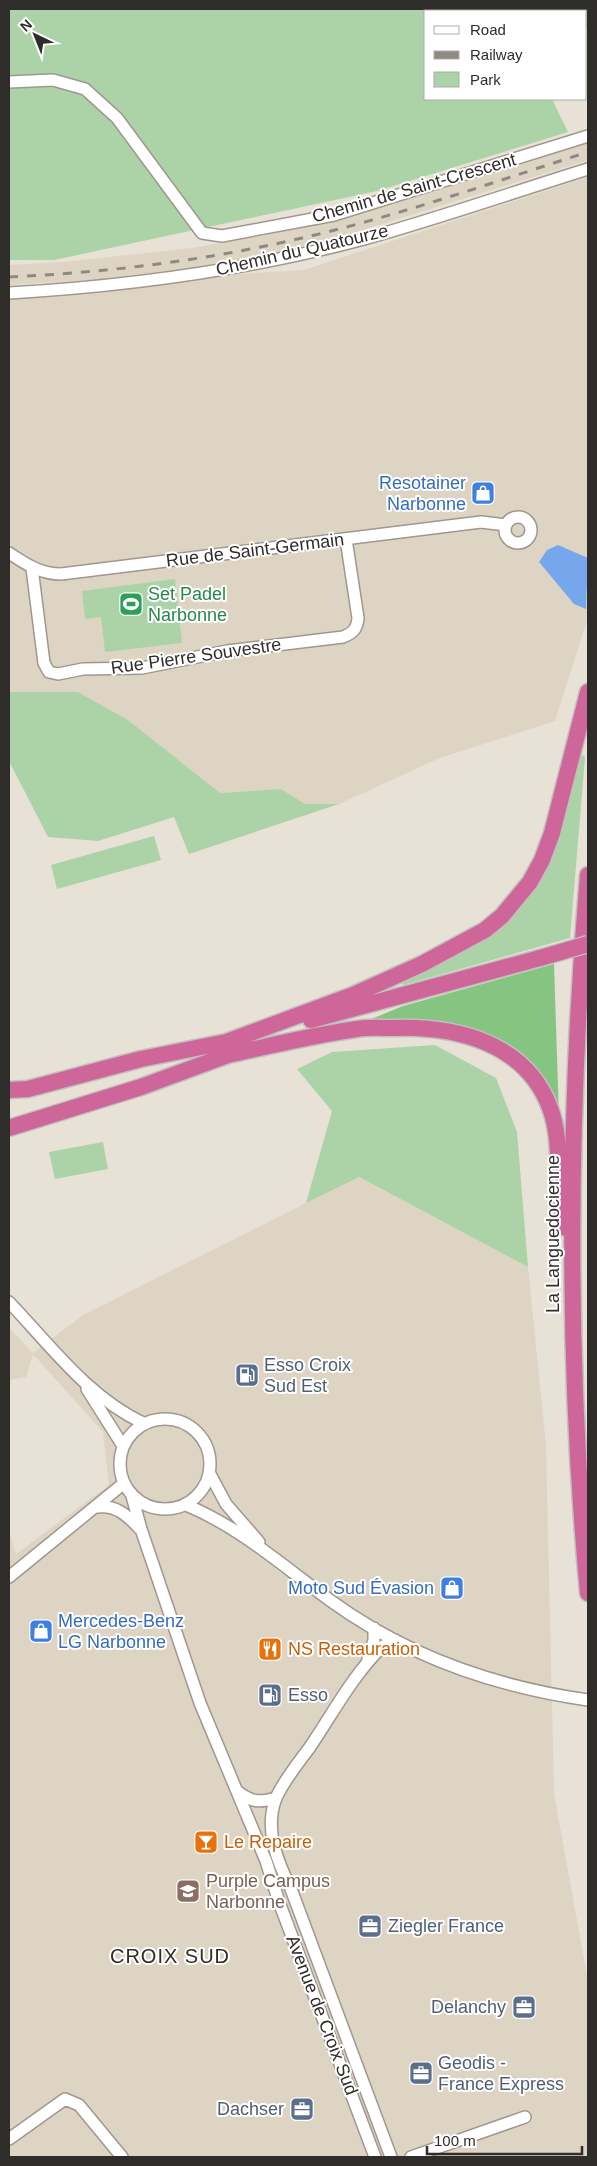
<svg xmlns="http://www.w3.org/2000/svg" width="597" height="2166" viewBox="0 0 597 2166" font-family="Helvetica,sans-serif">
	<style>
		.built { fill: #ded4c3 }
		.green { fill: #abd3a7 }
		.forest { fill: #86c481 }
		.water { fill: #76a7ec }
		.lines { fill: none; stroke-linecap: round; stroke-linejoin: round }
		.minor-casing { stroke: #9e988e; stroke-width: 14 }
		.highway-casing { stroke: #c1c0bf; stroke-width: 19 }
		.minor { stroke: #fff; stroke-width: 11 }
		.highway { stroke: #cf6699; stroke-width: 16 }
		.rail { stroke: #8e8a82; stroke-width: 3; stroke-dasharray: 9 9; stroke-linecap: butt }
		.highway-bridge-casing { stroke: #c1c0bf; stroke-width: 19; stroke-linecap: butt }
		.highway-bridge { stroke: #cf6699; stroke-width: 16 }
		.labels { text-anchor: middle; dominant-baseline: central; stroke-width: 4; stroke-linejoin: round; paint-order: stroke }
		.street-label { font-size: 18px; fill: #2f2d29; stroke: #fff }
		.shop-label { font-size: 18px; fill: #366cbe; stroke: #fff; text-anchor: end }
		.leisure-label { font-size: 18px; fill: #27864d; stroke: #fff; text-anchor: start }
		.service-label { font-size: 18px; fill: #4e5e75; stroke: #fff; text-anchor: start }
		.food-label { font-size: 18px; fill: #c56008; stroke: #fff; text-anchor: start }
		.education-label { font-size: 18px; fill: #785e54; stroke: #fff; text-anchor: start }
		.quarter-label { font-size: 20px; letter-spacing: 1px; fill: #312c24; stroke: #fff }
	</style>
	<rect width="100%" height="100%" fill="#e7e1d6"/>
	<path class="built" d="M588,140v20l-254,79 -68,16 -72,14 -60,8 -125,8v-20l54,-3 129,-14 69,-12 67,-15z
		M588,177v440l-33,104 -115,37 -101,46h-34l-24,-15 -61,4 -92,-73 -50,-28h-69v-404l295,-18z
		M358,1177l170,90 18,179 8,348 34,187v176h-579v-625l7,22 93,-69 -6,-53 -70,-78 -7,23 -17,3v-52l24,25 50,-38z"/>
	<path class="green" d="M9,9h579v18l-2,2v-18h-160v88h126l16,33 -191,59 -323,69h-45z
		M175,579l7,64 -77,9 -4,-35 -16,2 -3,-28z
		M9,692h69l50,28 92,73 61,-4 24,15h34l-150,50 -15,-37 -76,24 -50,-4 -39,-76z
		M581,754l4,3 -15,181 -167,47 -1,-3 85,-48 69,-99z
		M154,836l7,24 -104,29 -6,-24z
		M435,1045l61,33 21,54 11,135 -169,-90 -53,26 26,-92 -35,-42 35,-17z
		M103,1142l5,27 -53,10 -6,-27z"/>
	<path class="forest" d="M554,964l5,154 -65,-79 -130,-17 39,-16z"/>
	<path class="water" d="M558,545l30,13 -2,51 -12,-5 -35,-42 8,-12z"/>
	<g class="lines">
		<g class="minor-casing">
			<path id="minor" d="M9,82l44,-2 32,9 32,29 85,115 20,3 112,-21 254,-79
				M9,293c120,-7 239,-23 355,-54 75,-21 150,-47 224,-70
				M505 530a13 13 0 1 1 26 0a13 13 0 1 1-26 0Z
				M9,553c17,11 31,21 52,21l420,-52 25,3
				M32,568l12,95 5,9 9,2 25,-5 59,-1 85,-17 116,-14c10,-4 14,-8 15,-19l-12,-79
				M9,1302c41,43 79,95 134,121
				M87,1389l36,57
				M120 1464a45 45 0 1 1 90 0a45 45 0 1 1-90 0Z
				M210,1474l16,30 33,38
				M132,1496l9,33 59,174 66,158 13,41 96,255
				M186,1505c54,22 98,62 145,96 76,55 165,86 257,99
				M98,1507c18,-2 29,8 41,21
				M9,1577l114,-93
				M368,1659l6,-19v-12
				M237,1791c14,11 22,12 39,7
				M9,2139l56,-40 14,6 43,52
				M391,2157l-100,-268c-14,-28 -27,-60 -15,-91 8,-18 23,-36 34,-51 21,-31 45,-75 72,-100 3,-3 9,-5 13,-7
				M411,2157l114,-40"/>
		</g>
		<g class="highway-casing">
			<path id="highway" d="M588,875c-20,238 -22,479 0,718
				M311,1020l229,-62
				M221,1044l132,-49 69,-31 63,-34 17,-14 28,-34 12,-22 10,-27 36,-141
				M227,1055c43,-9 86,-20 130,-26 12,-2 25,-1 37,-1 63,-2 132,15 156,80 11,29 7,60 10,90 0,10 4,20 6,30
				M9,1090l19,-1 113,-30 90,-18
				M9,1128l132,-41 95,-35"/>
		</g>
		<use href="#minor" class="minor"/>
		<use href="#highway" class="highway"/>
		<path class="rail" d="M9,277c108,-5 216,-19 322,-46 87,-22 172,-52 257,-79"/>
		<g class="highway-bridge-casing">
			<path id="highway-bridge" d="M540,958l48,-14"/>
		</g>
		<use href="#highway-bridge" class="highway-bridge"/>
	</g>
	<defs>
		<g id="shop-square" transform="scale(1.25)"><rect x="-9" y="-9" width="18" height="18" rx="4" fill="#3f7fe0" stroke="#fff"/><path d="M-5-2.5h2.3a2.7 3.5 0 0 1 5.4 0H5L5.5 6h-11ZM-1.5-2.5h3a1.5 2.3 0 0 0-3 0Z" fill="#fff"/></g>
		<g id="stadium-square" transform="scale(1.25)"><rect x="-9" y="-9" width="18" height="18" rx="4" fill="#2e9e5b" stroke="#fff"/><path d="M0-5a6.5 5 0 1 0 0 10a6.5 5 0 1 0 0-10ZM-3.5-1.8h7v3.6h-7Z" fill="#fff"/></g>
		<g id="fuel-square" transform="scale(1.25)"><rect x="-9" y="-9" width="18" height="18" rx="4" fill="#5c6f8a" stroke="#fff"/><path d="M-5.5-6h7V0h2V4h1.3V-2.5L3-4.5l.8-.8L6-3V5H2.5V1h-1V6h-7ZM-4.2-4.7v3.2H.2V-4.7Z" fill="#fff"/></g>
		<g id="restaurant-square" transform="scale(1.25)"><rect x="-9" y="-9" width="18" height="18" rx="4" fill="#e8710a" stroke="#fff"/><path d="M-5-6h1v4h1v-4h1v4h1v-4h1v5L-1.5 .5V6h-2V.5L-5-1ZM5-6V6H3V1.5H1.5Q1.5-4 5-6Z" fill="#fff"/></g>
		<g id="bar-square" transform="scale(1.25)"><rect x="-9" y="-9" width="18" height="18" rx="4" fill="#e8710a" stroke="#fff"/><path d="M-6-5H6L.8 .8V4.5H3.5V6h-7V4.5H-.8V.8Z" fill="#fff"/></g>
		<g id="university-square" transform="scale(1.25)"><rect x="-9" y="-9" width="18" height="18" rx="4" fill="#8d6e63" stroke="#fff"/><path d="M0-5L7-2L0 1L-7-2ZM-4 1L0 2.5L4 1V4Q0 6-4 4Z" fill="#fff"/></g>
		<g id="office-square" transform="scale(1.25)"><rect x="-9" y="-9" width="18" height="18" rx="4" fill="#5c6f8a" stroke="#fff"/><path d="M-6-3h4V-5.5h4V-3h4V5H-6ZM-1-4.5V-3h2v-1.5ZM-6 0V1H6V0Z" fill="#fff"/></g>
	</defs>
	<g fill-rule="evenodd">
		<use href="#shop-square" x="483" y="493"/>
		<use href="#stadium-square" x="131" y="604"/>
		<use href="#fuel-square" x="247" y="1375"/>
		<use href="#shop-square" x="452" y="1588"/>
		<use href="#shop-square" x="41" y="1631"/>
		<use href="#restaurant-square" x="270" y="1649"/>
		<use href="#fuel-square" x="270" y="1695"/>
		<use href="#bar-square" x="206" y="1842"/>
		<use href="#university-square" x="188" y="1891"/>
		<use href="#office-square" x="370" y="1926"/>
		<use href="#office-square" x="524" y="2007"/>
		<use href="#office-square" x="421" y="2073"/>
		<use href="#office-square" x="302" y="2109"/>
	</g>
	<g class="labels">
		<g class="street-label">
			<text transform="translate(414 188) rotate(-16)">Chemin de Saint-Crescent</text>
			<text transform="translate(302 250) rotate(-13)">Chemin du Quatourze</text>
			<text transform="translate(255 550) rotate(-7)">Rue de Saint-Germain</text>
			<text transform="translate(196 656) rotate(-8)">Rue Pierre Souvestre</text>
			<text transform="translate(553 1234) rotate(-90)">La Languedocienne</text>
			<text transform="translate(322 2015) rotate(69)">Avenue de Croix Sud</text>
		</g>
		<g class="shop-label">
			<text x="466" y="483">Resotainer<tspan x="466" dy="21">Narbonne</tspan></text>
			<text x="434" y="1588">Moto Sud Évasion</text>
			<text x="58" y="1621" text-anchor="start">Mercedes-Benz<tspan x="58" dy="21">LG Narbonne</tspan></text>
		</g>
		<g class="leisure-label">
			<text x="148" y="594">Set Padel<tspan x="148" dy="21">Narbonne</tspan></text>
		</g>
		<g class="service-label">
			<text x="264" y="1365">Esso Croix<tspan x="264" dy="21">Sud Est</tspan></text>
			<text x="288" y="1695">Esso</text>
			<text x="388" y="1926">Ziegler France</text>
			<text x="506" y="2007" text-anchor="end">Delanchy</text>
			<text x="438" y="2063">Geodis -<tspan x="438" dy="21">France Express</tspan></text>
			<text x="284" y="2109" text-anchor="end">Dachser</text>
		</g>
		<g class="food-label">
			<text x="288" y="1649">NS Restauration</text>
			<text x="224" y="1842">Le Repaire</text>
		</g>
		<g class="education-label">
			<text x="206" y="1881">Purple Campus<tspan x="206" dy="21">Narbonne</tspan></text>
		</g>
		<g class="quarter-label">
			<text x="170" y="1956">CROIX SUD</text>
		</g>
	</g>
	<rect width="597" height="2166" fill="none" stroke="#2f2d29" stroke-width="20"/>
	<rect x="424" y="10" width="162" height="90" fill="#ffffff" stroke="#acaba9"/>
	<rect x="434" y="26" width="25" height="8" fill="#ffffff" stroke="#acaba9"/>
	<text x="470" y="35" font-size="15" fill="#2f2d29">Road</text>
	<rect x="434" y="51" width="25" height="8" fill="#8e8a82" stroke="#acaba9"/>
	<text x="470" y="60" font-size="15" fill="#2f2d29">Railway</text>
	<rect x="434" y="72" width="25" height="15" fill="#abd3a7" stroke="#acaba9"/>
	<text x="470" y="85" font-size="15" fill="#2f2d29">Park</text>
	<g transform="translate(35 35) rotate(317)" stroke="#ffffff" stroke-width="4" paint-order="stroke">
	<path d="M0-4L9 19L0 12L-9 19Z" fill="#2f2d29"/>
	<text y="-8" font-size="14" font-weight="bold" text-anchor="middle" fill="#2f2d29">N</text>
	</g>
	<path d="M427 2146v8h155v-8" fill="none" stroke="#2f2d29" stroke-width="2.5"/>
	<text x="434" y="2146" font-size="15" fill="#2f2d29" stroke="#ffffff" stroke-width="4" paint-order="stroke">100 m</text>
</svg>
